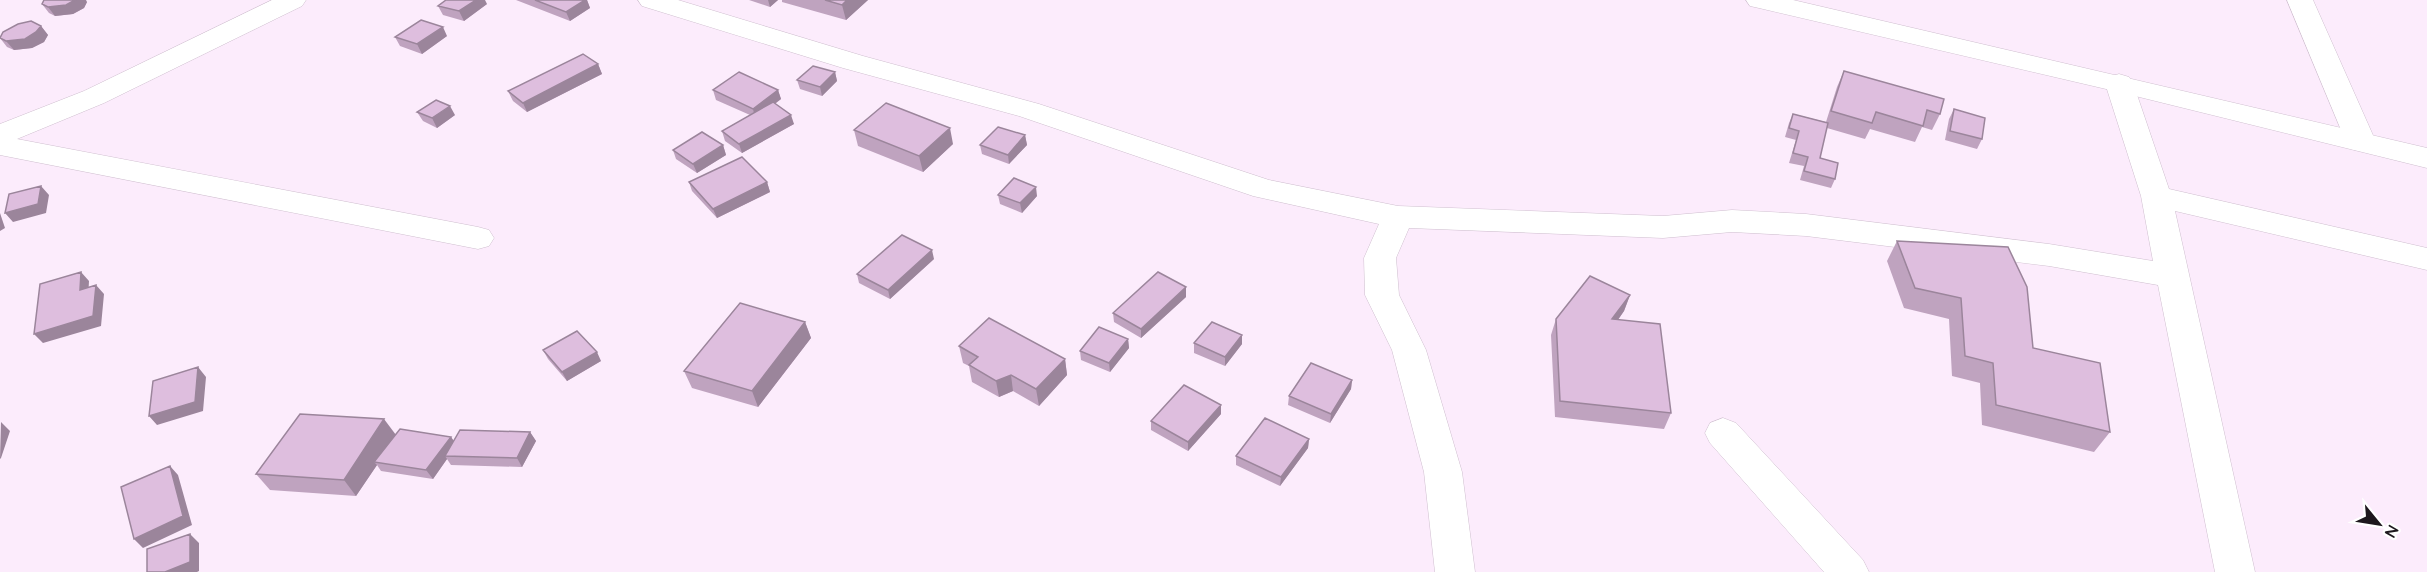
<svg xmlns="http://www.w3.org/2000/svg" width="2427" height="572" viewBox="0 0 2427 572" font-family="Quicksand,sans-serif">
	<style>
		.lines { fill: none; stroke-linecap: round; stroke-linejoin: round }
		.street-casing { stroke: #cfbfcf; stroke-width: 1 }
		.primary-casing { stroke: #cfbfcf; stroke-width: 1 }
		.street { fill: #fff; fill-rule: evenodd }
		.primary { fill: #fff; fill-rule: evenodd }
		.wall { fill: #bfa3bf }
		.shaded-wall { fill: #9b859b }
		.building { fill: #debede; stroke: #9b859b; stroke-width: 1.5 }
	</style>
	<rect width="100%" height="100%" fill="#fcecfc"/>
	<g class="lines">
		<g class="street-casing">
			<path id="street" d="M272,0h34l-4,6 -198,97 -87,36 461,88 11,3 5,8 -5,8 -11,3 -478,-94v-31l84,-33z
				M638,0h40l185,56 176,48 230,76 129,26 265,10 69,-6 74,4 243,30 104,17 -12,-65 -36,-113 4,-6 10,-3 10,3 4,6 36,106 258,59v22l-252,-59 80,361h-40l-57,-287 -109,-19 -243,-30 -74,-4 -69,6 -254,-10 -13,30 3,37 27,55 36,122 13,100h-40l-11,-100 -32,-122 -27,-55 -1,-37 15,-34 -126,-28 -234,-80 -176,-48 -201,-62z
				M2287,0h26l63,142 -5,7 -10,2 -10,-2 -5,-7z
				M1723,418l13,5 127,137 6,12h-45l-114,-129 -5,-10 5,-10z"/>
		</g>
		<g class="primary-casing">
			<path id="primary" d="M1746,0h47l634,148v20l-308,-76 -360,-84 -9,-2z"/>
		</g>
		<use href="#street" class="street"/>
		<use href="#primary" class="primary"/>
	</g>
	<path class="wall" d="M516,0h71l3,8 -20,13z
		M749,0h29l-8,7z
		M782,0h86l-22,20 -64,-18z
		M87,2l-3,6 -11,6 -18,2 -6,-3 -7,-9z
		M487,4l-23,17 -21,-6 -5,-9z
		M41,26l7,9 -4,7 -12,6 -18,2 -7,-3 -7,-9z
		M447,36l-25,18 -22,-8 -5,-9z
		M598,64l4,10 -75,38 -14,-11 -5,-10z
		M1844,71l96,43 -8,16 -10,-3 -7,15 -45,-13 -5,10 -38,-11 -7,30 15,21 -4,9 -31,-8 4,-14 -15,-3 7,-23 -11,-3 4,-14 4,-9 33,8 11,-35z
		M835,72l2,9 -15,15 -22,-7 -3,-9z
		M713,90h65l3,9 -6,5 19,20 -52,29 -17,-12 -3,-10 28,-16 -34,-15z
		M1954,109l28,30 -5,10 -32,-9 4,-21z
		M417,112l38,3 -18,13 -14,-7z
		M854,130l99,14 -30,28 -65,-26z
		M1025,135l2,10 -18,19 -27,-10 -2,-9z
		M723,145l3,10 -29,18 -21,-14 -3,-9z
		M689,182h78l3,10 -53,26 -25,-27z
		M998,195l39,1 -15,17 -22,-9z
		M1897,241l136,107 77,84 -16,20 -112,-27 -2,-42 -28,-7 -3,-57 -45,-11 -17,-47z
		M934,259l-44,40 -31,-16 -2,-9z
		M1630,295l-6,16 -6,9 53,93 -7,16 -109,-12 -4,-82 5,-16z
		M1186,297l-45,41 -27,-16 -1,-9z
		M805,322l6,16 -53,69 -66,-19 -8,-17z
		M1128,339l1,9 -19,24 -29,-12 -1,-9z
		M1194,343l48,1 -17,22 -31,-13z
		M959,346l106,13 2,16 -28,31 -26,-15 -14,6 -27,-15 -3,-16 -6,-3z
		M543,350l58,11 -34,20 -19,-22z
		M1352,380l-1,9 -21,34 -42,-18 1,-9z
		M1221,414l-33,37 -37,-21v-9z
		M530,432l6,9 -14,26 -71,-2 -4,-6 -14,20 -52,-8 -4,-6 -21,31 -86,-6 -14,-16 140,-39 55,2 3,4z
		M1309,439l-1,9 -28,38 -44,-21v-9z"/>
	<path class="shaded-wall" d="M75,0h11l1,2 -3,6 -11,6 -18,2 -7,-9z
		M476,0h9l2,4 -23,17 -5,-10z
		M585,0h2l3,8 -20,13 -4,-9z
		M768,0h10l-8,7z
		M847,0h21l-22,20 -4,-15z
		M41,26l7,9 -4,7 -12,6 -18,2 -8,-9z
		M443,27l4,9 -25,18 -5,-10z
		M598,64l4,10 -75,38 -4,-9z
		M835,72l2,9 -15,15 -2,-9z
		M778,90l3,9 -26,19 -2,-9z
		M450,106l5,9 -18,13 -5,-10z
		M791,115l3,9 -52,29 -3,-9z
		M950,128l3,16 -30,28 -4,-16z
		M1025,135l2,10 -18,19 -1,-9z
		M723,145l3,10 -29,18 -4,-9z
		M767,182l3,10 -53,26 -4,-9z
		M41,186l8,9 -3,18 -33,9 -8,-9z
		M1036,187l1,9 -15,17 -2,-10z
		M0,213l5,15 -5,3z
		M932,250l2,9 -44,40 -2,-9z
		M81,272l8,9 -1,18 -8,-9z
		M96,285l8,9 -3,32 -58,17 -9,-9z
		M1186,287v10l-45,41v-9z
		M1630,295l-6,16 -17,24 5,-16z
		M805,322l6,16 -53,69 -6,-16z
		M1242,335v9l-17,22v-9z
		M1128,339l1,9 -19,24 -1,-9z
		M597,352l4,9 -34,20 -5,-9z
		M1065,359l2,16 -28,31 -3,-17z
		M198,367l8,10 -3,34 -46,14 -8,-9z
		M1011,375l2,16 -14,6 -3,-16z
		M1352,380l-1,9 -21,34 1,-9z
		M1221,405v9l-33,37v-9z
		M384,419l12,16 -22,27 3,3 -21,31 -12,-16z
		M1,422l9,9 -9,27 -1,1z
		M530,432l6,9 -14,26 -5,-9z
		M451,437l6,9 -12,10 2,3 -14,20 -7,-9z
		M1309,439l-1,9 -28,38 1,-9z
		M170,466l8,9 14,50 -49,23 -9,-9z
		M190,534l9,9v28l-2,1h-32z"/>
	<path class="building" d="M44,0h31l-9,5 -18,2 -6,-3z
		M446,0h30l-17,11 -21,-5z
		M535,0h50l-19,12z
		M825,0h22l-5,5z
		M421,20l22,7 -26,17 -22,-7z
		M31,21l10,5 -5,6 -11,7 -19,2 -6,-3 3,-6 15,-8z
		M583,54l15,10 -75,39 -15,-12z
		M813,66l22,6 -15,15 -23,-7z
		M1844,71l100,28 -4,15 -13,-4 -4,16 -47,-14 -4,11 -41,-12z
		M739,72l39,18 -25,19 -40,-19z
		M436,100l14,6 -18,12 -15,-6z
		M773,102l18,13 -52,29 -17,-13z
		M886,103l64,25 -31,28 -65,-26z
		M1954,109l31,9 -3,21 -32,-8z
		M1793,114l35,9 -8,35 18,5 -3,16 -31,-8 4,-14 -15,-4 6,-22 -10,-3z
		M998,127l27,8 -17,20 -28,-10z
		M702,132l21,13 -30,19 -20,-14z
		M742,157l25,25 -54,27 -24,-27z
		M1014,178l22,9 -16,16 -22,-8z
		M41,186l-3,18 -33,9 4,-19z
		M902,235l30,15 -44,40 -31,-16z
		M1897,241l111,6 19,40 6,61 67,15 10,69 -114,-27 -3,-42 -28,-7 -4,-58 -46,-10z
		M81,272l-1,18 16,-5 -3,31 -59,18 6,-50z
		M1158,272l28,15 -45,42 -28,-16z
		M1590,276l40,19 -18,24 48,5 11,89 -111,-12 -4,-82z
		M740,303l65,19 -53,69 -68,-20z
		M989,318l76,41 -29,30 -25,-14 -15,6 -27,-16 9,-8 -19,-11z
		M1212,322l30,13 -17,22 -31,-14z
		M1099,327l29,12 -19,24 -29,-12z
		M577,331l20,21 -35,20 -19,-22z
		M1311,363l41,17 -21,34 -42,-18z
		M198,367l-3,35 -46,14 4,-35z
		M1184,385l37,20 -33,37 -37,-21z
		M300,414l84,5 -40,61 -88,-6z
		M1265,418l44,21 -28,38 -45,-21z
		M400,429l51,8 -25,33 -52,-8z
		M460,430l70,2 -13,26 -72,-2z
		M170,466l13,50 -49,23 -13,-52z
		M190,534v28l-25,10h-18v-23z"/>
	<g transform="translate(2379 524) rotate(120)" stroke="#ffffff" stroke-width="4.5" paint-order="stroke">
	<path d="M0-4.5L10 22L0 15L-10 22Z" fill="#1d171d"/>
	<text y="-9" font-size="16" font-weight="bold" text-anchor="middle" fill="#1d171d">N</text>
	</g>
</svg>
